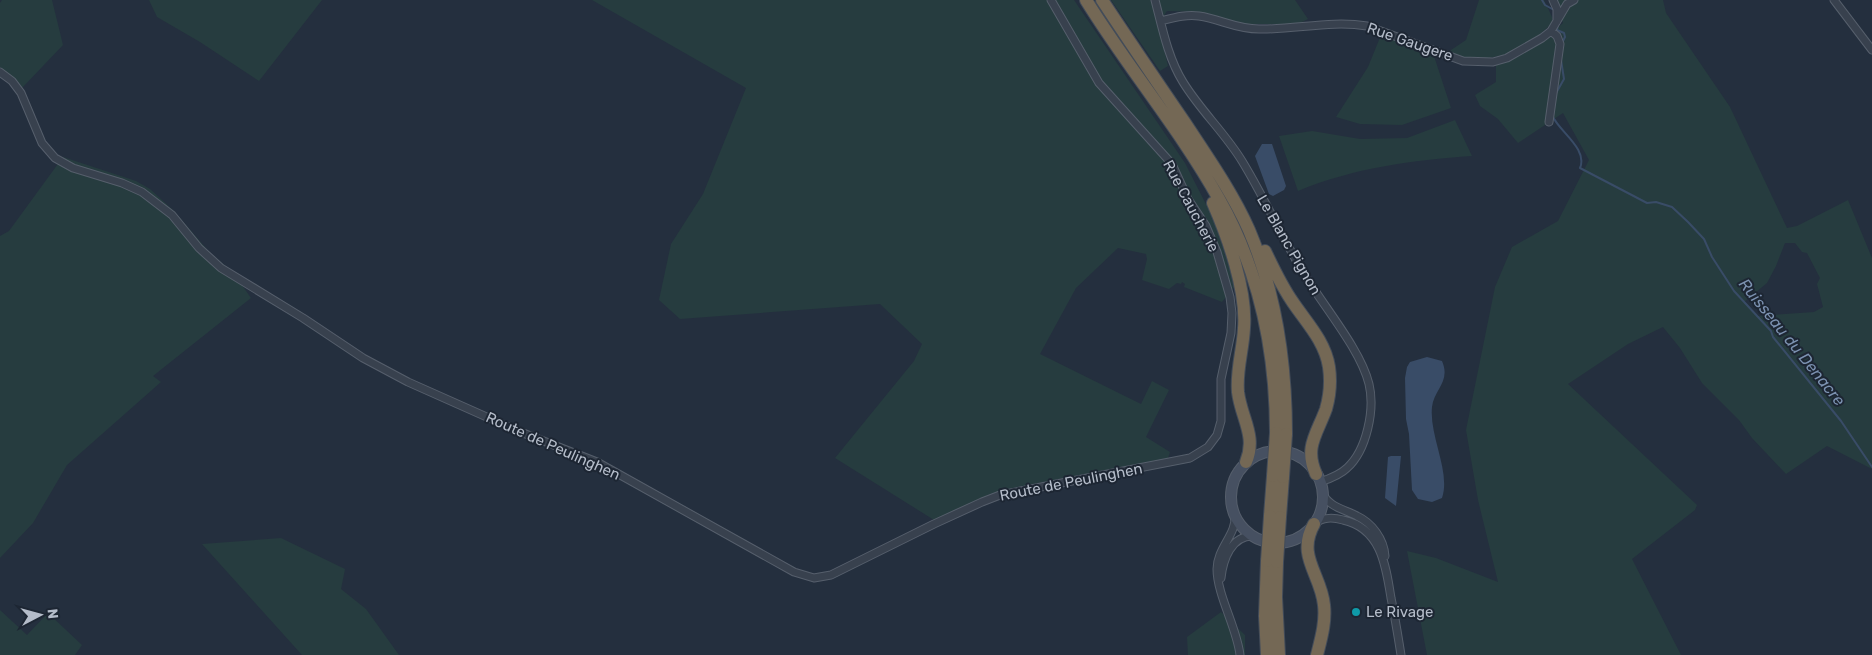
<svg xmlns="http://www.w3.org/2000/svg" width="1872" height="655" viewBox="0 0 1872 655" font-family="Rubik,sans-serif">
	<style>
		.green { fill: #263c3f; fill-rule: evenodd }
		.water { fill: #394c67 }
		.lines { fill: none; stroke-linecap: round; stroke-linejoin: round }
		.stream { stroke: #394c67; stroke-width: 2 }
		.street-casing { stroke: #565f6c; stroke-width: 9 }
		.secondary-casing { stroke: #565f6c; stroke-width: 12 }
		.highway-casing { stroke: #434c59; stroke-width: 14 }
		.street { stroke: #38414e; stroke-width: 7 }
		.secondary { stroke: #465061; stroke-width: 10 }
		.highway { stroke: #746855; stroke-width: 12 }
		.highway-bridge-casing { stroke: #434c59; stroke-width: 14; stroke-linecap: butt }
		.highway-bridge { stroke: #746855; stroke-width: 12 }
		.culture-dot { fill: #0f9aa8; stroke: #1d2633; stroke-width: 2 }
		.labels { text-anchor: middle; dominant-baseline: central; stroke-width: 4; stroke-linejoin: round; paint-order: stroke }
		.street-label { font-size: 15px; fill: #b4bcc9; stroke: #1d2633 }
		.poi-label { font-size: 15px; fill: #b4bcc9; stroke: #1d2633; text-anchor: start }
		.water-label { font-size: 16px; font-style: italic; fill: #7c92b1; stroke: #1d2633 }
	</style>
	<rect width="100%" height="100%" fill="#242f3e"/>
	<path class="green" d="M2,0h50l11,45 -41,43 -9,-10 -13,-11v-64z
		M149,0h173l-63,81 -59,-39 -43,-25z
		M592,0h482l111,163 29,57 21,66 -13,16 -38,-15 1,-3 -3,-2 -1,2 -4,-1 -8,6 -27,-9 5,-21 -1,-5 -28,-6 -42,40 -36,66 101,50 11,-23 17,9 -23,47 24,15 -2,6 -161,31 -17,5 -56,26 -99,-62 79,-97 8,-17 -42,-40 -200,15 -21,-19 12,-56 32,-50 43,-106z
		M1111,0h184l13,19 -10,5h-67l-31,-12 -33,-1 -9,14 10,41 -8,5z
		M1479,0h65l10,21c-28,30 -66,48 -106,31l18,-12z
		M1554,0h109l3,13 64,94 57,121 10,-2 51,-26 24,58v211l-45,-23 -41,28 -34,-36 -13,-18 -37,-37 -22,-35 -17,-21 -35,17 -60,40 129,121 -2,5 -63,49 49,96h-254l-20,-104 29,7 62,24 -20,-82 -12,-70 29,-143 17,-40 46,-26 31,-61 -26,-47 -45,30 -20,-24 -18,-13 -5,-11 21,-13v-18l43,-20 24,-21zM1785,243h10l7,9 5,1 13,25 -3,6 6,23 -9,5 -57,4 -13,-14 23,-19 9,-17z
		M1381,35l53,21 17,52 -49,17 -42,-1 -24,-7 32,-50z
		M1455,120l17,36c-59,4 -119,12 -174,35l-19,-55 33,-5 48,8 47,-1z
		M63,157l73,24 14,8 24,22 37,43 21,17 19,27 -98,78 8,6 -94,83 -34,58 -33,35v-322l9,-5z
		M281,538l64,31 -4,20 25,20 33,46h-97l-100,-111z
		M0,610l27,25 21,-22 34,32 -7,10h-75z
		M1221,612l24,23v20h-57l-1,-18z"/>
	<path class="water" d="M1262,144h10l14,42 -2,4 -11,6 -4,-2 -14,-38z
		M1427,357l15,4c9,21 -8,28 -10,46 -3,29 19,65 10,91l-10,4 -14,-3 -6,-9 -3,-56 -3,-15 -1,-41 2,-11 3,-5z
		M1391,456h10l-5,50 -11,-8 3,-41z"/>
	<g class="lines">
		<path class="stream" d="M1542,0l3,5 9,5
			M1558,23l-1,7 7,3 1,4 -3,6
			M1555,95l9,-16 -3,-19
			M1553,117c7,15 35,32 27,51l67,35 9,-1 16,5 16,15 16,17 8,18 22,34 37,40 2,6 68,84 31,46"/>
		<g class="street-casing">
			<path id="street" d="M1155,0c7,27 13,58 28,82 17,28 42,51 59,79 24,39 41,80 66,119 18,29 53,71 61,104 6,25 -2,66 -22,84 -7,7 -18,11 -27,14
				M1553,0l4,9v12
				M1834,0l38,50
				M1161,21c12,-3 25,-7 38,-5 21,3 37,13 60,13 36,1 71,-9 108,-3l96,35 30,1 14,-4 35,-20 9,-7 16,-27 7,-4
				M0,72l12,9 9,12 21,50 13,15 18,10 49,15 20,9 30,23 27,33 22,20 82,50 60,40 45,24 110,49 79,31 197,110 20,6 17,-3 103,-51 48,-22 18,-7 190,-37 18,-11 9,-12 4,-14v-42l10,-46 1,-20 -2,-16 -13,-45 -11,-26 -18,-27 -16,-35 -73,-81 -48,-83
				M1549,122l11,-78 -3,-8 -6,-5
				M1322,492c6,15 22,17 35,24 15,7 27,23 28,40
				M1235,515c2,19 -18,33 -18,54 0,26 20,59 23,86
				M1314,524c9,-7 18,-7 29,-4 38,8 43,46 48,78 4,19 7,38 10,57
				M1221,578c2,-18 10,-43 33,-42"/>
		</g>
		<g class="secondary-casing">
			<path id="secondary" d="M1231 497a46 46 0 1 1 92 0a46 46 0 1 1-92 0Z"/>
		</g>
		<g class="highway-casing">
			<path id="highway" d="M1086,0c42,68 94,129 133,199 40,71 57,153 57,234
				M1102,0c27,41 55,82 83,123 23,35 47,69 64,107 28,66 37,134 37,204
				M1213,203c15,34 34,88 31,125 -1,22 -8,42 -6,64 3,26 19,44 8,70
				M1265,251c8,17 16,34 27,50 14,21 33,40 37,66 2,14 1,28 -3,42 -9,25 -22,38 -10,65
				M1270,516l3,-40
				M1280,517l3,-40
				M1314,524c-18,32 7,50 10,81 2,17 -3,34 -7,50
				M1277,562l-1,35 3,58
				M1267,655l-2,-39 2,-55"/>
		</g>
		<use href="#street" class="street"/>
		<use href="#secondary" class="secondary"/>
		<use href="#highway" class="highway"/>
		<g class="highway-bridge-casing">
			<path id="highway-bridge" d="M1273,476l3,-43
				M1283,477l3,-43
				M1267,561l3,-45
				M1277,562l3,-45"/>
		</g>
		<use href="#highway-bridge" class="highway-bridge"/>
	</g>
	<circle class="culture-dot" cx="1356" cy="612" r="5"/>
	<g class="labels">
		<g class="street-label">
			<text transform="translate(1410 42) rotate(19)">Rue Gaugere</text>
			<text transform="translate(1191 206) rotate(62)">Rue Caucherie</text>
			<text transform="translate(1289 245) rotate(60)">Le Blanc Pignon</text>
			<text transform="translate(553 446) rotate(24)">Route de Peulinghen</text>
			<text transform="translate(1071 482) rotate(-11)">Route de Peulinghen</text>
		</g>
		<g class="poi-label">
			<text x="1366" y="612">Le Rivage</text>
		</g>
		<g class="water-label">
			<text transform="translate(1792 342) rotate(51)">Ruisseau du Denacre</text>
		</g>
	</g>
	<g transform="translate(40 615) rotate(84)" stroke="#1d2633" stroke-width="4" paint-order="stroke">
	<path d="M0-4L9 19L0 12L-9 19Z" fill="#b4bcc9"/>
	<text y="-8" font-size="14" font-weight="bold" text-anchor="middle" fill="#b4bcc9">N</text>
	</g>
</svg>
